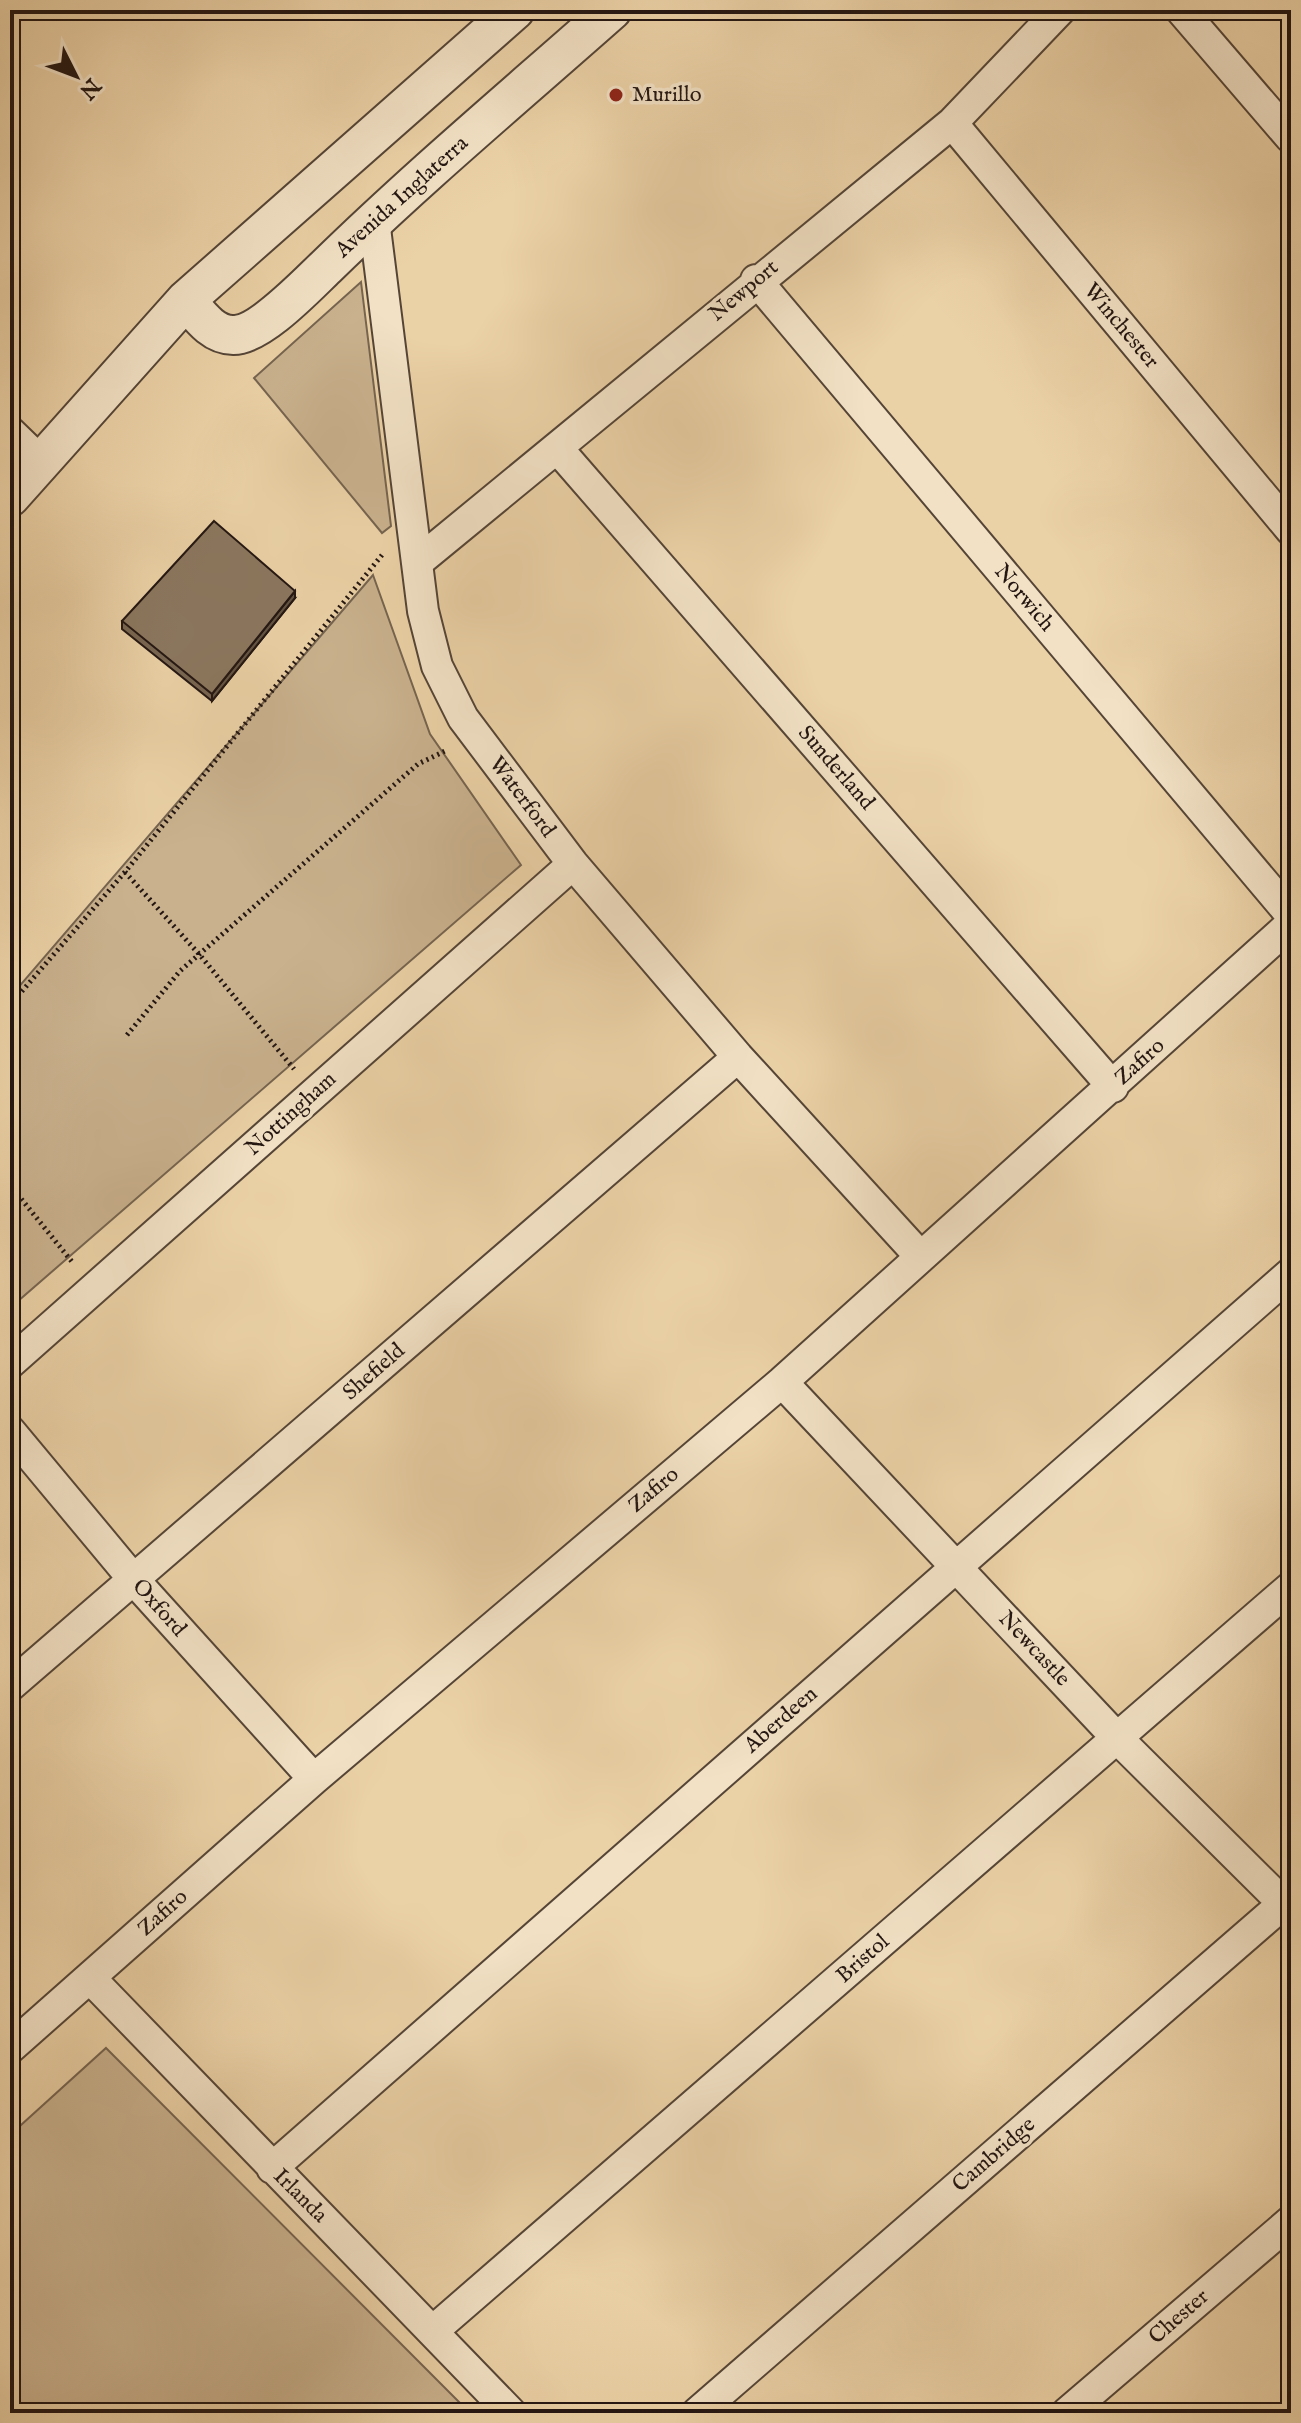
<svg xmlns="http://www.w3.org/2000/svg" width="1301" height="2423" viewBox="0 0 1301 2423" font-family="'IM FELL English',serif">
	<style>
		.green { fill: #c9b18d; stroke: #766450; stroke-width: 2 }
		.lines { fill: none; stroke-linecap: round; stroke-linejoin: round }
		.minor-casing { stroke: #554537; stroke-width: 34 }
		.tertiary-casing { stroke: #554537; stroke-width: 42 }
		.path { stroke: #231612; stroke-width: 5; stroke-dasharray: 2 4; stroke-linecap: butt }
		.minor { stroke: #f2e1c5; stroke-width: 30 }
		.tertiary { stroke: #f2e1c5; stroke-width: 38 }
		.wall { fill: #786652; stroke: #231612; stroke-width: 2 }
		.shaded-wall { fill: #615342; stroke: #231612; stroke-width: 2 }
		.building { fill: #8b775f; stroke: #231612; stroke-width: 2 }
		.poi-dot { fill: #8f2418; stroke: #f2e1c5; stroke-width: 3 }
		.labels { text-anchor: middle; dominant-baseline: central; stroke-width: 7; stroke-linejoin: round; paint-order: stroke }
		.poi-label { font-size: 22px; fill: #231612; stroke: #f2e1c5; text-anchor: start }
		.street-label { font-size: 22px; fill: #231612; stroke: #f2e1c5 }
	</style>
	<rect width="100%" height="100%" fill="#ebd1a6"/>
	<filter id="stains"><feTurbulence type="fractalNoise" baseFrequency=".0025" numOctaves="4"/><feColorMatrix values="0 0 0 0 .2 0 0 0 0 .09 0 0 0 0 .02 0 0 0 .5 -.17"/></filter>
	<radialGradient id="worn" r=".72"><stop offset=".6" stop-color="#630" stop-opacity="0"/><stop offset="1" stop-color="#630" stop-opacity=".3"/></radialGradient>
	<path class="green" d="M361,282l30,244 -9,7 -128,-155z
		M373,575l57,159 91,131 -511,443v-311z
		M106,2048l364,365h-460v-278z"/>
	<g class="lines">
		<g class="minor-casing">
			<path id="minor" d="M1181,10l110,128
				M952,123l339,407
				M374,220l49,391 14,55 26,52 110,146 165,193 181,198
				M756,280l535,635
				M10,432l30,29
				M558,449l555,638
				M419,561l533,-438 108,-113
				M10,1363l563,-499
				M782,1382l335,356 174,173
				M10,1431l124,149 180,199
				M10,1686l728,-629
				M90,1978l421,435
				M10,2048l304,-269 468,-397 509,-458
				M272,2168l1019,-895
				M434,2330l857,-743
				M697,2413l594,-516
				M1067,2413l224,-192"/>
		</g>
		<g class="tertiary-casing">
			<path id="tertiary" d="M186,300c13,15 26,35 47,35 26,1 74,-50 93,-68 91,-89 190,-172 286,-257
				M10,497l176,-197 329,-290"/>
		</g>
		<path class="path" d="M125,872l74,82 95,115
			M10,1005l115,-133 257,-317
			M127,1035l53,-64 238,-207 27,-13
			M10,1185l63,78"/>
		<use href="#minor" class="minor"/>
		<use href="#tertiary" class="tertiary"/>
	</g>
	<path class="wall" d="M295,598l-83,103 -90,-72v-8z"/>
	<path class="shaded-wall" d="M295,591v7l-83,103v-7z"/>
	<path class="building" d="M214,521l81,70 -83,103 -90,-73z"/>
	<circle class="poi-dot" cx="616" cy="95" r="8"/>
	<g class="labels">
		<g class="poi-label">
			<text x="632" y="95">Murillo</text>
		</g>
		<g class="street-label">
			<text transform="translate(402 197) rotate(-42)">Avenida Inglaterra</text>
			<text transform="translate(744 291) rotate(-40)">Newport</text>
			<text transform="translate(1121 326) rotate(50)">Winchester</text>
			<text transform="translate(1024 598) rotate(50)">Norwich</text>
			<text transform="translate(836 768) rotate(49)">Sunderland</text>
			<text transform="translate(522 797) rotate(53)">Waterford</text>
			<text transform="translate(1140 1062) rotate(-42)">Zafiro</text>
			<text transform="translate(291 1114) rotate(-42)">Nottingham</text>
			<text transform="translate(374 1372) rotate(-41)">Shefield</text>
			<text transform="translate(654 1490) rotate(-40)">Zafiro</text>
			<text transform="translate(159 1608) rotate(48)">Oxford</text>
			<text transform="translate(1034 1649) rotate(47)">Newcastle</text>
			<text transform="translate(781 1720) rotate(-41)">Aberdeen</text>
			<text transform="translate(163 1913) rotate(-42)">Zafiro</text>
			<text transform="translate(863 1959) rotate(-41)">Bristol</text>
			<text transform="translate(994 2155) rotate(-41)">Cambridge</text>
			<text transform="translate(300 2196) rotate(45)">Irlanda</text>
			<text transform="translate(1179 2317) rotate(-41)">Chester</text>
		</g>
	</g>
	<rect width="1301" height="2423" fill="none" stroke="#ebd1a6" stroke-width="40"/>
	<rect x="12" y="12" width="1277" height="2399" fill="none" stroke="#231612" stroke-width="4"/>
	<rect x="20" y="20" width="1261" height="2383" fill="none" stroke="#231612" stroke-width="2"/>
	<g transform="translate(76 76) rotate(132)" stroke="#f2e1c5" stroke-width="6" paint-order="stroke">
	<path d="M0-6L14 30L0 20L-14 30Z" fill="#231612"/>
	<text y="-12" font-size="22" font-weight="bold" text-anchor="middle" fill="#231612">N</text>
	</g>
	<rect width="100%" height="100%" filter="url(#stains)"/>
	<rect width="100%" height="100%" fill="url(#worn)"/>
</svg>
